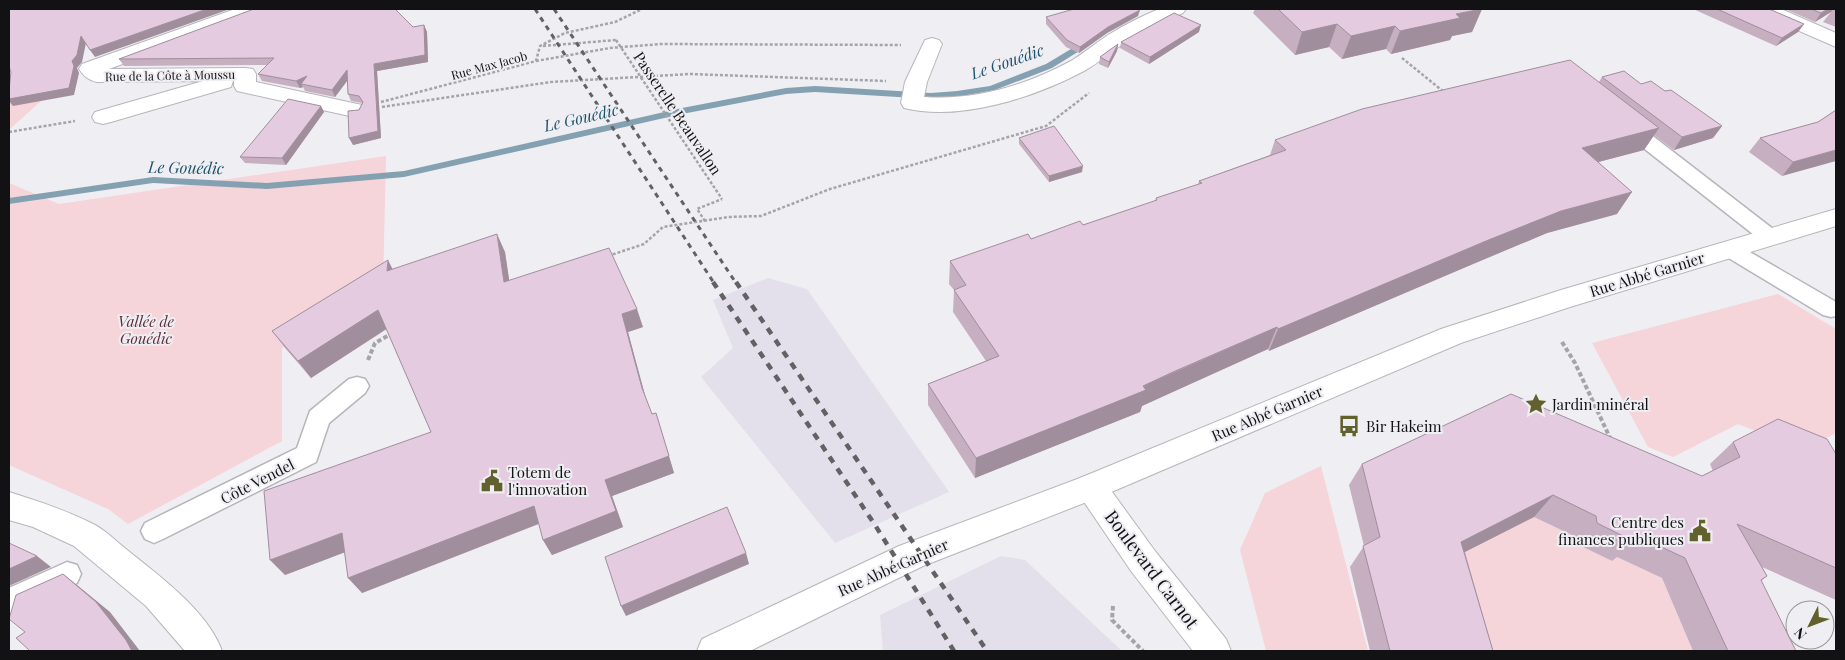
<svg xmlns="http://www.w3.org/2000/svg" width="1845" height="660" viewBox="0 0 1845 660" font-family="'Playfair Display',serif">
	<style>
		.built { fill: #e3e0ec }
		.green { fill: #f5d4da }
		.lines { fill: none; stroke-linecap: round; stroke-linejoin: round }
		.stream { fill: #84a1b1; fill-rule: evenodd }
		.service-casing { stroke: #b7b5ba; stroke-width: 3 }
		.minor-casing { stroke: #b7b5ba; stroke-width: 2 }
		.tertiary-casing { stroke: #b7b5ba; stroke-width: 2 }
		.secondary-casing { stroke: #b7b5ba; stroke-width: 2 }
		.path-far1 { stroke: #a5a4a8; stroke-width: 2.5; stroke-dasharray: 3 2; stroke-linecap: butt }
		.path { stroke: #a5a4a8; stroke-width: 4; stroke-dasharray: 4.5 2.5; stroke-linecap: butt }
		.service { fill: #fff; fill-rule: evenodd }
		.minor { fill: #fff; fill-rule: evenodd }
		.tertiary { fill: #fff; fill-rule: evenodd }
		.secondary { fill: #fff; fill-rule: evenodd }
		.rail-far1 { stroke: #626164; stroke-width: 3; stroke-dasharray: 5 5; stroke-linecap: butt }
		.rail { stroke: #626164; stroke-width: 4.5; stroke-dasharray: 7 7; stroke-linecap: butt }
		.path-bridge { stroke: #a5a4a8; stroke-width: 2.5; stroke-dasharray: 3 2; stroke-linecap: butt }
		.wall { fill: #c5afc1 }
		.shaded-wall { fill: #a08e9d }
		.building { fill: #e5cbe0; stroke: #a08e9d }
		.labels { text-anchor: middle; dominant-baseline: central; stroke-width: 4; stroke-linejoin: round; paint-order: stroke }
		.far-street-label { font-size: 12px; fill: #121113; stroke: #efeef3 }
		.street-label { font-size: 15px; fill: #121113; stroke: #efeef3 }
		.park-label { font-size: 15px; font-style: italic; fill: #5c2c37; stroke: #efeef3 }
		.poi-label { font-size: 15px; fill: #121113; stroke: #efeef3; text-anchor: start }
		.water-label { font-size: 16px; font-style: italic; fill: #1c526c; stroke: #efeef3 }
		.near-street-label { font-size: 18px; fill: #121113; stroke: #efeef3 }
	</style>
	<rect width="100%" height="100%" fill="#efeef3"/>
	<path class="built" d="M768,278l39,11 142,203 -114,51 -134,-166 32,-29 -20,-48z
		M1001,556l24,4 97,91h-239l-3,-36z"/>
	<path class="green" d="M9,67l54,14 -54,49z
		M386,156l-3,127 -101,65v93l-154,83 -20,-15 -99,-44v-282l50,21z
		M1778,294l58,35v104l-32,17 -66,-26 -65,33 -25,-10 -56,-104z
		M1321,466l47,185h-102l-26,-101 25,-57z
		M1534,517l42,20 1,7 35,17 5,-4 45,21 31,73h-224l-24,-89z"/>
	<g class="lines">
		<path class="stream" d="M1086,40l3,1v4l-37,23 -57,22 -38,7 -26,2 -116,-7 -29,2 -104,20 -278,63 -137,12 -114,-6 -144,21v-6l144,-21 114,6 137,-12 278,-63 104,-20 29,-2 116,7 26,-2 33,-5 56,-22z"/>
		<g class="service-casing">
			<path id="service" d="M1625,118l7,2 145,112 3,5 -3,5 -7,2 -7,-2 -145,-114 -2,-4 2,-4z
				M1729,242l7,2 100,58v14l-5,1 -8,-2 -101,-61 -3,-5 3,-5z
				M357,377l8,2 4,7 -4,7 -36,30 -13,39 -153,77 -9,4 -9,-4 -4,-8 4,-8 152,-75 13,-37 39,-32z
				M67,562l10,3 4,9 -4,9 -68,31v-26z"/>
		</g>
		<g class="minor-casing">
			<path id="minor" d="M235,9h28l-3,4 -151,56 136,-1 8,1 3,5v8l106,23 3,5 -3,5 -8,2 -117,-26 -3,-5v-5h-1l-2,6 -120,35 -8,2 -8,-2 -3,-5 3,-5 108,-31 -106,1c-9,-2 -13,-6 -18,-13l3,-5z
				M1159,9h27l-3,4c-20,9 -40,18 -58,30 -14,8 -26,20 -41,28 -49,26 -124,51 -180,37l-3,-5 4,-21 20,-42 7,-2 7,2 3,4 -15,38 -3,15c50,4 103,-12 147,-36 13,-8 25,-18 37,-26 16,-10 34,-19 51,-26z
				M1755,9h26l55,24v14l-78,-34z"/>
		</g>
		<g class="tertiary-casing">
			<path id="tertiary" d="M1091,474l11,4 53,73 71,88 5,12h-38l-62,-80 -51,-75 -5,-9 5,-9z"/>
		</g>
		<g class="secondary-casing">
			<path id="secondary" d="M1836,209v17l-266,81 -109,36 -359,153 -179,70 -173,85h-53l5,-12 197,-93 181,-68 361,-149 120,-39z
				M9,492c29,9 59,19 86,33 11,6 21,16 31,24 32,26 82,62 96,102h-37l-39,-45 -72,-60 -41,-19 -24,-7z"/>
		</g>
		<path class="path-far1" d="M543,46l73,-6
			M1402,58l42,34
			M536,61l74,-13 51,-4 240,1
			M381,102l155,-41 4,-15 25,-13 50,-11 27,-13
			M382,107l169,-25 139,-8 196,7
			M9,132l66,-11
			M705,221l-8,-12 25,-10
			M608,256l36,-12 19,-17 65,-10 33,-1 69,-27 216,-63 43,-33"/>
		<path class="path" d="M1562,342l13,21 36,77
			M368,360l7,-17 16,-9
			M1113,606l-1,14 31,31"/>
		<use href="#service" class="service"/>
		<use href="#minor" class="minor"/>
		<use href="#tertiary" class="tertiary"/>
		<use href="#secondary" class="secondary"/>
		<path class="rail-far1" d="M535,9l179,274
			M554,9l182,274"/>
		<path class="rail" d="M713,282l162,243 79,126
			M736,282l251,369"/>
		<path class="path-bridge" d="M616,40l106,159"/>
	</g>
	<path class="wall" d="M1255,9h227l-10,23 -20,4 -2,4 -59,14 -5,-5 -44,10 -13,-12 -34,8 -42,-42z
		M1693,9h76l35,15 -6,8 -22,14z
		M1785,9h51v18l-13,-5 8,-10 -16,10z
		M1138,16l-31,17 -28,20 -13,-6 -20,-23v-7z
		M424,25l3,7 1,30 -51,9 4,67 -28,7 6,-35 3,-7 -11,-2 -3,-7 -1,-13 -12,16 -30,-6 -2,-4 -3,1 -38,-7 -4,-7 9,-9 -143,1 -5,-7 294,-32z
		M1199,32l-50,32 -29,-16 1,-6z
		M1118,44l-1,7 -9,17 -9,-4 1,-7z
		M1602,77l39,7 24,7 57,35 -9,12 -39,12 -20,-15 -10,15 -46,12 19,52 -70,19 -74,31 -204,87 -1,-2 -101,45 -25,12 -2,6 -165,66 -47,-73v-21l58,-23 -33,-49 1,-22 -5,-6 1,-23 133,-36 72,-24 1,-3 42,-13 1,-4 71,-26 5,-15 324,-58z
		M321,106l3,6 -38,53 -41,-2 -5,-6z
		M1836,110l-54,66 -33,-24 11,-14 58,-16z
		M1019,138l63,34 -33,10 -30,-38z
		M505,252l4,28 134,47 -15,5 17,66 7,16 4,-1 18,60 -62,23 11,31 -71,28 -9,-15 -4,-16 -177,69 -17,-41 -60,23 146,-143 -44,-103 -76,49 -26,-30 -13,-17 121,-62z
		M1733,442l103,12v146l-74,-33 5,9 -6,5 35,70h-103l-31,-73 -45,-21 -5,4 -35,-17 -1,-7 -42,-20 -69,35 28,99h-123l-20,-84 14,-21 -15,-61 13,-21 340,12 11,-5 -3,-7z"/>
	<path class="shaded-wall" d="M207,9h23l-135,48 -5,-7z
		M1482,9l-10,23 -20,4 -2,4 -59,14 9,-23 56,-17z
		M1828,9h5l-2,3 -16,10 6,-9z
		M1140,10l-2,6 -31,17 -28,20 1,-6 28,-20z
		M1337,24l-8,23 -34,8 7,-23z
		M1804,24l-6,8 -22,14 6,-8z
		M424,25l3,7 1,30 -51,9 4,67 -28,7 -4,-7 29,-7 -4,-67z
		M1201,25l-2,7 -50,32 1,-7z
		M1395,26l-9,23 -44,10 9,-23z
		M81,36l5,7 -4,19 -5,6 2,5 -5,22 -61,11 -4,-5v-2z
		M1118,44l-1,7 -9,17 1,-6z
		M347,70l3,7 -15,20 -3,-7z
		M307,76l-6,8 2,3 -3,1 -4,-7z
		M321,106l3,6 -38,53 -4,-7z
		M1722,126l-9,12 -39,12 8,-13z
		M1659,128l-15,22 -76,20 14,-22z
		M1836,150v11l-54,15 11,-14z
		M1083,166l-1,6 -33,10v-6z
		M1632,192l-15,22 -70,19 -74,31 -204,87 9,-22 208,-88 75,-30z
		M497,234l8,18 7,47 -8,-17z
		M388,260l9,18 -10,-7z
		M637,309l6,18 -15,5 20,74 -6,-18 -20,-74z
		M378,310l11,17 -78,51 -13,-17z
		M1277,327l-9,22 -126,57 -2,6 -165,66 1,-20 167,-72z
		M656,413l18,60 -62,23 11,31 -71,28 -9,-15 62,-60z
		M1553,495l-19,22 -89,45 16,-20z
		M534,506l9,16 -181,71 -14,-15z
		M342,533l14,15 -71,27 -15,-15z
		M746,553l3,11 -123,52 -5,-10z
		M37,556l14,11 -42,19v-17z
		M63,574l14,11 33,27 30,39h-8z"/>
	<path class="building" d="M9,9h198l-117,41 -9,-14 -4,19 -5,6 2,5 -5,22 -60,11v-9l2,-18 -2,-5z
		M254,9h141l18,18 11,-2 1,30 -51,9 4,67 -29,7 -1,-27 11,-1 4,-8 -4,-6 -11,-2 -1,-24 -15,20 -31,-6 6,-8 -11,5 -38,-7 16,-16 -155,1z
		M1074,9h64l2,1 -32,17 -28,20 -13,-7 -21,-23z
		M1278,9h204l-26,5 4,4 -60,13 -5,-5 -44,10 -14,-12 -35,8z
		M1717,9h52l35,15 -22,14z
		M1811,9h17l-7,4z
		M1174,13l27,12 -51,32 -29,-15z
		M1118,44l-9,18 -9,-5z
		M1570,60l89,68 -77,20 50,44 -71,19 -75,30 -208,88 -1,-2 -104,45 -30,14 3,4 -170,68 -48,-74 71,-28 -45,-66 12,-5 -16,-24 78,-27 3,5 49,-18 3,4 74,-25 -1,-2 46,-15 -3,-2 87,-31 -11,-10 87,-31z
		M1624,71l17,13 10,-3 14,10 6,-1 51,36 -40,11 -80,-60z
		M288,99l33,7 -39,52 -42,-1z
		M1836,110v40l-43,12 -33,-24 58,-16z
		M1054,126l29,40 -34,10 -30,-38z
		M497,234l7,48 105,-34 28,61 -15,5 20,74 10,26 4,-1 13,43 -64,24 11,31 -73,29 -9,-34 -186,72 -6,-45 -72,27 -6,-69 167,-59 -53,-122 -80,51 -26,-30 116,-71 -1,11z
		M1511,394l191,82 38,-19 -7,-15 45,-23 49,20 9,15v114l-99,-44 30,52 -6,4 35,71h-68l-43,-93 -47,-22 -5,5 -36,-18 -1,-7 -43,-21 -92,47 32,109h-103l-27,-105 17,-9 -18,-73z
		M727,507l19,46 -125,53 -16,-49z
		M9,543l28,13 -28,13z
		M63,574l33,28 30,38 6,11h-102l-14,-13 9,-6 -16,-13 7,-24z"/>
	<defs>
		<g id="sight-bare" transform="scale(1.725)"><path d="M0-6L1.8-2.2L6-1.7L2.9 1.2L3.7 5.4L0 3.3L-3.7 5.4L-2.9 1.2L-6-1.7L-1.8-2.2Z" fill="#62602d" stroke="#efeef3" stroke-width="2.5" paint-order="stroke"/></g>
		<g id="bus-bare" transform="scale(1.725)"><path d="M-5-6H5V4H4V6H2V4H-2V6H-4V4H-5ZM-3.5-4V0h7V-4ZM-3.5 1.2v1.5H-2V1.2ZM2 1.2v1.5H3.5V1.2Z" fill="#62602d" stroke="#efeef3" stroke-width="2.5" paint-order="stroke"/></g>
		<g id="civic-bare" transform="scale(1.725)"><path d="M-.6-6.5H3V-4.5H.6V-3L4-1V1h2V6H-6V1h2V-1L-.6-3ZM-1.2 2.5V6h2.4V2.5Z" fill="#62602d" stroke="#efeef3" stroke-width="2.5" paint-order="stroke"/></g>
	</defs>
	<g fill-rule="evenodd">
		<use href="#sight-bare" x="1536" y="404"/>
		<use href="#bus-bare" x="1349" y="426"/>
		<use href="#civic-bare" x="492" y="481"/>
		<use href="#civic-bare" x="1700" y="531"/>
	</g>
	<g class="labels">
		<g class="far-street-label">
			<text transform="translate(489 65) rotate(-15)">Rue Max Jacob</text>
			<text transform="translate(170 75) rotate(-1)">Rue de la Côte à Moussu</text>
		</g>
		<g class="street-label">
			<text transform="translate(678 113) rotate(56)">Passerelle Beauvallon</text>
			<text transform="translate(1647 274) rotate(-17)">Rue Abbé Garnier</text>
			<text transform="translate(1267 413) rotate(-23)">Rue Abbé Garnier</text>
			<text transform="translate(257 481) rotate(-27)">Côte Vendel</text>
			<text transform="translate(893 567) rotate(-24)">Rue Abbé Garnier</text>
		</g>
		<g class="park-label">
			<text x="146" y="321">Vallée de<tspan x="146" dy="17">Gouédic</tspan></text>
		</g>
		<g class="poi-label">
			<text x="1552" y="404">Jardin minéral</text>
			<text x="1366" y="426">Bir Hakeim</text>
			<text x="508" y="472">Totem de<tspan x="508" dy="17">l'innovation</tspan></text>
			<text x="1684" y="522" text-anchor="end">Centre des<tspan x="1684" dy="17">finances publiques</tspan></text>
		</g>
		<g class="water-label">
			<text transform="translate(1007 61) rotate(-19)">Le Gouédic</text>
			<text transform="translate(581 117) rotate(-13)">Le Gouédic</text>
			<text transform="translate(186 167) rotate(1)">Le Gouédic</text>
		</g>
		<g class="near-street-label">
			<text transform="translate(1152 569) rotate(53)">Boulevard Carnot</text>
		</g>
	</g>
	<rect width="1845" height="660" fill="none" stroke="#121113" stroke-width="20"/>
	<g transform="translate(1810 625) rotate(228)"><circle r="24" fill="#efeef3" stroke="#979699"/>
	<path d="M0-4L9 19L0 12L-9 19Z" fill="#62602d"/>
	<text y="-8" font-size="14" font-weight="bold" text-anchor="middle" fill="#121113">N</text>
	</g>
</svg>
